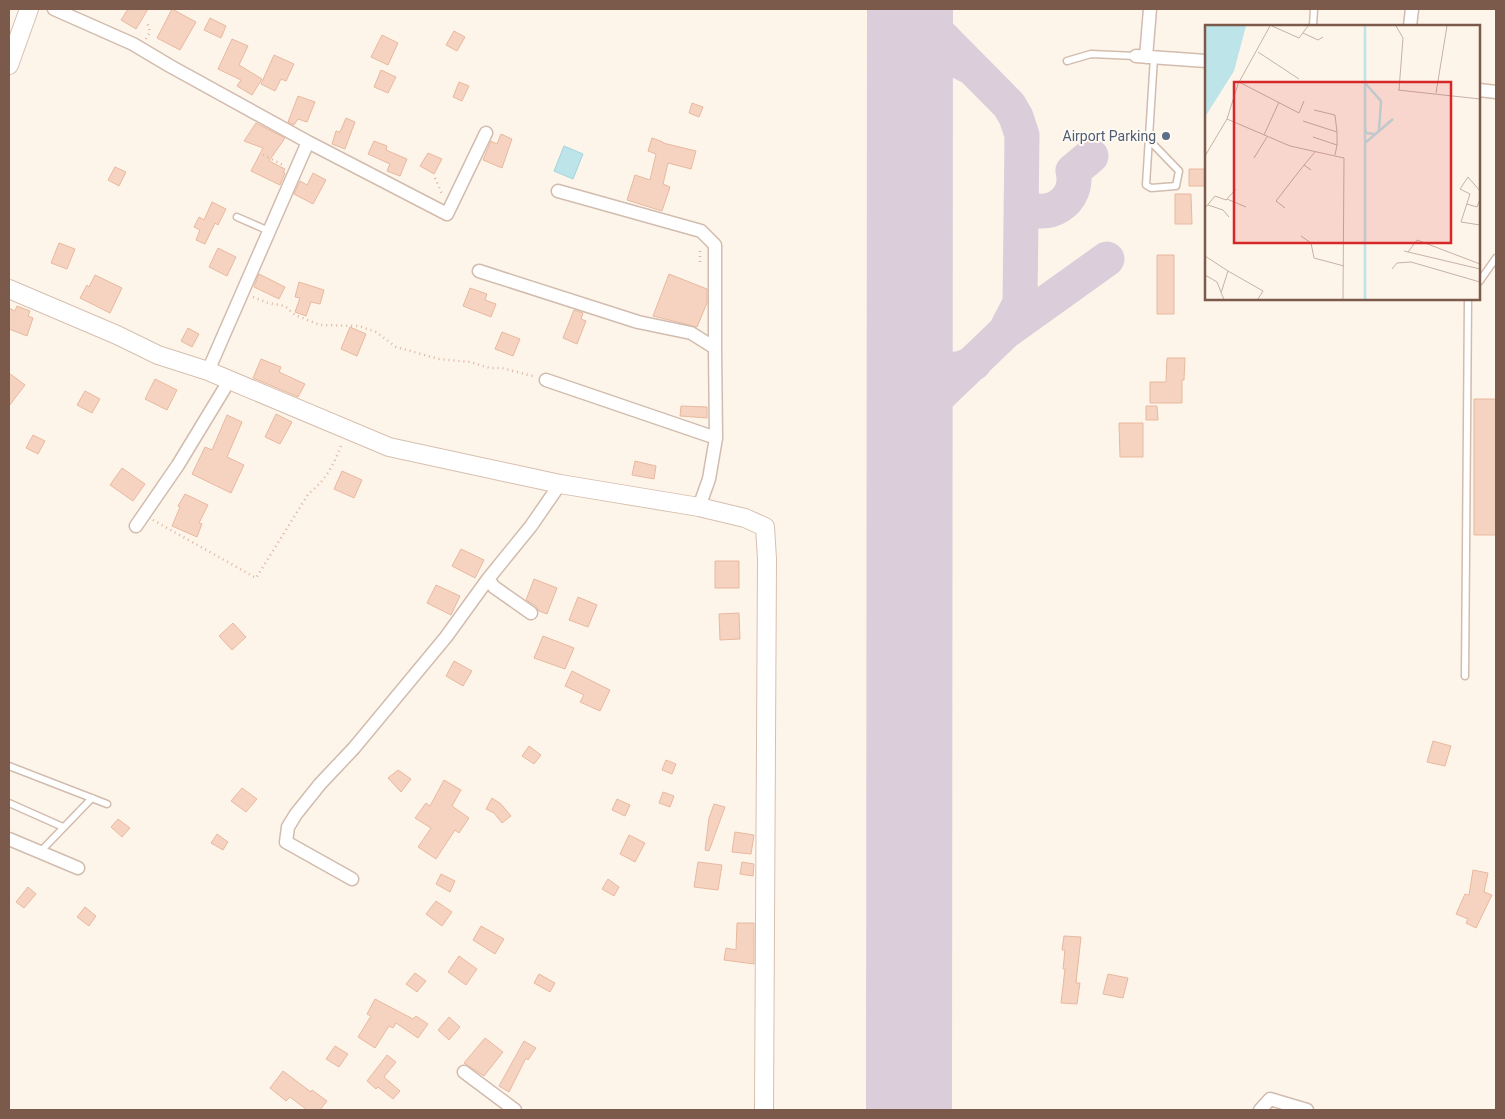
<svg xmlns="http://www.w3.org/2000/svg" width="1505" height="1119" viewBox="0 0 1505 1119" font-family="Roboto,sans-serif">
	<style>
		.water { fill: #bde4e9; stroke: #a2d5dc }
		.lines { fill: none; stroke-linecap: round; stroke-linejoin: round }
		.taxiway { stroke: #dbceda; stroke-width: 35 }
		.runway { stroke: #dbceda; stroke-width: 86 }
		.building { fill: #f5d3c0; stroke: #e8b99f }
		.lane-casing { stroke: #d2bcae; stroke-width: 9 }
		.street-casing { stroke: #d2bcae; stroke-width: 15 }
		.secondary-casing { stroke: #d7bfae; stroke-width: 20 }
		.path { stroke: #dbb6a2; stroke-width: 2.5; stroke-dasharray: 1 4; stroke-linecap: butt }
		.lane { stroke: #fff; stroke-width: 6 }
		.street { stroke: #fff; stroke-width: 12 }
		.secondary { stroke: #fff; stroke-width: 18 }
		.service-dot { fill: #5c6f8a; stroke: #fff9f2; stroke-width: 2 }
		.labels { text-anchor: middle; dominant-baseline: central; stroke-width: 4; stroke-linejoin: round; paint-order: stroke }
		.service-label { font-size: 14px; fill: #4e5e75; stroke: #fff9f2; text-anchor: end }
		.inset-river { fill: none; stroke: #bde4e9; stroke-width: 2.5 }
		.inset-road { fill: none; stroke: #c6b2a5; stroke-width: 1 }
		.view { fill: #d62828; fill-opacity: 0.15; stroke: #d62828; stroke-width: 2.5 }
		.inset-edge { fill: none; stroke: #7b5a4b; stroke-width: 2.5 }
	</style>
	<rect width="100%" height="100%" fill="#fef5ea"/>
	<path class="water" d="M564,146l19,8 -10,25 -19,-8z"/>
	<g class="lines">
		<path class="taxiway" d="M914,9l95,96 7,12 6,18 -2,168 -15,29
			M910,107c1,-8 2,-17 5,-24 6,-14 23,-26 39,-23 6,1 12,5 18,8
			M1021,204c26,19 59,-3 52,-33l18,-15
			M910,306c1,14 0,29 3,43 4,16 28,22 42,20 7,0 13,-3 19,-6
			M909,424l96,-92 102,-73"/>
		<path class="runway" d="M909,1110l1,-1101"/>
	</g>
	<path class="building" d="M128,9h20l-12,20 -15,-9z
		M172,9l24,13 -16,28 -23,-12z
		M210,18l16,8 -5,12 -17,-8z
		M454,31l11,6 -8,14 -11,-6z
		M382,35l16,8 -10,22 -17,-8z
		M232,39l16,7 -9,19 23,14 -10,16 -15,-9 4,-6 -23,-11z
		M274,55l20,9 -8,17 -5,-2 -6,12 -14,-7z
		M381,70l15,7 -8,16 -14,-6z
		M459,82l10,4 -7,15 -9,-4z
		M298,96l17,6 -8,20 -9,-3 -4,6 -6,-3z
		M692,103l11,4 -4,10 -10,-4z
		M346,118l9,4 -10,27 -13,-5 4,-13 4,1z
		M256,123l29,15 -16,23 16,8 -2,3 2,1 -5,12 -29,-14 12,-23 -19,-7z
		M501,134l11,5 -10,29 -19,-8 8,-19 6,3z
		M652,138l11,4v1l33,8 -5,18 -23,-6 -5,21 7,3 -8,24 -35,-11 8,-25 15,5 6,-26 -8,-3z
		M374,141l13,5 -1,4 21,9 -7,17 -13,-5 3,-7 -22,-10z
		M428,153l14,6 -8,15 -14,-8z
		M115,167l11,5 -7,14 -11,-6z
		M1189,169h17v17h-17z
		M313,173l13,7 -13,24 -19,-10 6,-13 7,4z
		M1175,194h16l1,30h-17z
		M212,202l14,7 -8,16 -3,-2 -10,21 -9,-4 4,-10 -6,-3 5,-10 5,3z
		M59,243l16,6 -8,20 -16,-6z
		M218,248l18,9 -9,19 -18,-9z
		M1157,255h17v59h-17z
		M259,274l26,13 -6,12 -25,-12z
		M669,274l38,15v14l-10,24 -44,-11z
		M95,275l27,13 -12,25 -30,-15 7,-13 2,2z
		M299,282l25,8 -4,14 -9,-2 -5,14 -11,-4 5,-14 -5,-1z
		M470,288l17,6 -2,6 11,4 -5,13 -28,-11z
		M17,306l13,5 -2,5 5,2 -6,18 -18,-7v-21l6,3z
		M574,310l9,3 -2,6 5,2 -9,23 -14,-6z
		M350,327l16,7 -9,22 -16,-7z
		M188,328l11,6 -7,13 -11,-6z
		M502,332l18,7 -7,17 -18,-7z
		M1167,358h18l-1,22h-2v23h-32v-21h16z
		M261,359l20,8 -2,5 26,12 -7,13 -45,-19z
		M9,373l16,12 -16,21z
		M155,379l22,11 -10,20 -22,-11z
		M85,391l15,8 -8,14 -15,-8z
		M1474,399h22v136h-22z
		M681,406l26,1v11l-27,-2z
		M1146,406h11l1,14h-12z
		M276,414l16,8 -12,22 -15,-7z
		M227,415l15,7 -15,35 17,8 -13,28 -39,-19 13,-27 7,3z
		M1119,423h24v34h-23z
		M33,435l12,6 -7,13 -12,-6z
		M635,461l21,5 -2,13 -22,-4z
		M122,468l23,16 -12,17 -23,-16z
		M342,471l20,9 -8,18 -20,-9z
		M185,494l23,11 -9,18 3,1 -5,13 -25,-11 8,-19 -2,-1z
		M461,549l23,11 -9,18 -23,-12z
		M715,561h24v27h-24z
		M534,579l23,9 -10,26 -8,-3 -3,-5 -10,-6z
		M436,585l24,11 -9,19 -24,-12z
		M578,597l19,8 -9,22 -19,-7z
		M739,613l1,26 -20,1 -1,-26z
		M233,623l13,14 -14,13 -13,-14z
		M543,636l31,12 -9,21 -31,-11z
		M454,661l18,10 -9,15 -17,-10z
		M572,671l38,19 -10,21 -20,-9 4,-7 -19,-9z
		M1433,741l18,5 -6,20 -18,-4z
		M529,746l12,9 -7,9 -12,-8z
		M666,760l10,4 -4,10 -10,-4z
		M398,770l13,9 -10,13 -13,-14z
		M444,780l17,10 -9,16 17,12 -10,15 -4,-3 -19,29 -18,-12 13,-19 -16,-10 11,-15 4,3z
		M242,788l15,11 -11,13 -15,-11z
		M663,792l11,4 -4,11 -11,-4z
		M492,798l9,6 10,12 -9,7 -8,-10 -8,-4z
		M617,799l13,6 -5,11 -13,-6z
		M714,804l11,3 -16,44 -4,-1 4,-32z
		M118,819l12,9 -8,9 -11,-10z
		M735,832l19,3 -3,19 -19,-2z
		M217,834l11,8 -5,8 -12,-7z
		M629,835l16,8 -10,19 -15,-8z
		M698,862l24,3 -4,25 -24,-3z
		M742,862l12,2 -1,12 -13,-2z
		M1473,870l15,3 -4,19 8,3 -16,33 -10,-5 2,-4 -12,-5 9,-20 4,1z
		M441,874l14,7 -5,11 -14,-8z
		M608,879l11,8 -5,9 -12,-7z
		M28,887l8,7 -12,14 -8,-6z
		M436,901l16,11 -10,14 -16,-12z
		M85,907l11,9 -7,10 -12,-9z
		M737,923h17v41l-30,-4 2,-12 10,2z
		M481,926l23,13 -9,15 -22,-14z
		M1064,936l17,1 -5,46h4l-3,21 -16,-1 4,-34h-2l2,-19h-3z
		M459,956l18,13 -11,16 -18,-13z
		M415,973l11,8 -9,11 -11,-8z
		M539,974l16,9 -5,9 -16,-9z
		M1108,974l20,4 -5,20 -20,-4z
		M375,999l38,20 3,-3 12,8 -10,14 -22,-15 -3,5 -4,-2 -14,22 -17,-11 13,-21 -4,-2z
		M449,1017l11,10 -11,13 -11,-10z
		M485,1038l18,14 -19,24 -20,-13z
		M524,1041l12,7 -8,12 -2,-2 -17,34 -10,-6z
		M335,1046l13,8 -9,13 -13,-8z
		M387,1055l9,7 -12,15 16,14 -7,8 -15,-12 -2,2 -9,-8z
		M283,1071l28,21 1,-2 15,11 -7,9h-13l-17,-13 -4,4 -16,-13z"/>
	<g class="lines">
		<g class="lane-casing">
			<path id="lane" d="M1313,26l1,-17
				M1067,61l24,-7 45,2
				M1150,141l29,30 -3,15 -25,2 -5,-3 8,-128
				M237,217l32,14
				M1479,282l17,-24
				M1465,676l3,-377
				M9,766l98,38
				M9,803l54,24
				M39,853l53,-55"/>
		</g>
		<g class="street-casing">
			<path id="street" d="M54,9l79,35 37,22 138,76 139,72 39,-81
				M1410,26l2,-17
				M1136,56l70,5
				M1146,57l4,-48
				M1479,90l17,2
				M558,191l143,40 14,14v103
				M479,271l159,51 53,11 24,15 1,90
				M208,371l100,-229
				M546,380l170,58 -7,41 -10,28
				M136,526l42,-61 51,-84
				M531,613l-37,-26 -6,-8 43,-53 29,-42
				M9,839l69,29
				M352,879l-66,-37 2,-15 8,-13 24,-30 34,-36 92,-111 42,-58
				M464,1072l51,38
				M1260,1110l10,-11 37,11"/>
		</g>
		<g class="secondary-casing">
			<path id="secondary" d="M9,65l20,-56
				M9,289l108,46 41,20 50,16 181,76 171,37 139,23 46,11 20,9 2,32 -3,551"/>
		</g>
		<path class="path" d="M146,39l4,-7 -3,-10
			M263,155l22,11
			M435,178l8,18
			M700,262v-15
			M253,297l15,6 17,3 10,9 25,10 39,1 17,6 20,15 43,12 31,3 20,6h12l34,9
			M153,520l103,58 53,-85c17,-12 26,-31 33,-50"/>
		<use href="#lane" class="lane"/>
		<use href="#street" class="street"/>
		<use href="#secondary" class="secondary"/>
	</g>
	<circle class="service-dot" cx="1166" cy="136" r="5"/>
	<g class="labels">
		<g class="service-label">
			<text x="1156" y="136">Airport Parking</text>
		</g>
	</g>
	<g transform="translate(1205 25)">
		<rect width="275" height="275" fill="#fef5ea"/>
		<path d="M0,1h41l-12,45 -29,46z" fill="#bde4e9"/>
		<path class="inset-river" d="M160,58l16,18 -2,29M160,101l1,7 8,1M160,118l28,-24M160,274v-273"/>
		<path class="inset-road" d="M67,1l27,12 9,-12M191,1l7,12 -4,52M98,8l15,7 5,-3M53,27l41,27M34,57l60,31 5,-12M193,65l82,9M231,68l11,-67M109,85l21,5 2,17M22,94l63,27 54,12 -1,141M98,96l34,11v13M59,110l15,-33M108,112l24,8 -2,10M0,131l22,-37 11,-35 32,-58M49,133l13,-21M106,145l-7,-5 11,-13M275,166l-12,-14 -8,12 10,5 -9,28 19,3M22,174l19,8M262,179l10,3 3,-8M3,180l15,5 6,7M0,183l10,-12 11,4 10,-11M80,183l-9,-7 28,-36M96,211l10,7 3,15 30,8M199,226l76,18M203,227l9,-12 63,24M0,231l23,15 -7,22 3,6M187,244l5,-6 14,-1 69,20M23,246l35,20 -5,8M0,250l12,7 4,10"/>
		<path class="view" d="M29,57h217v161h-217z"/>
		<rect width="275" height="275" class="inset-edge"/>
	</g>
	<rect width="1505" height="1119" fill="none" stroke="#7b5a4b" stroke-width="20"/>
</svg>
